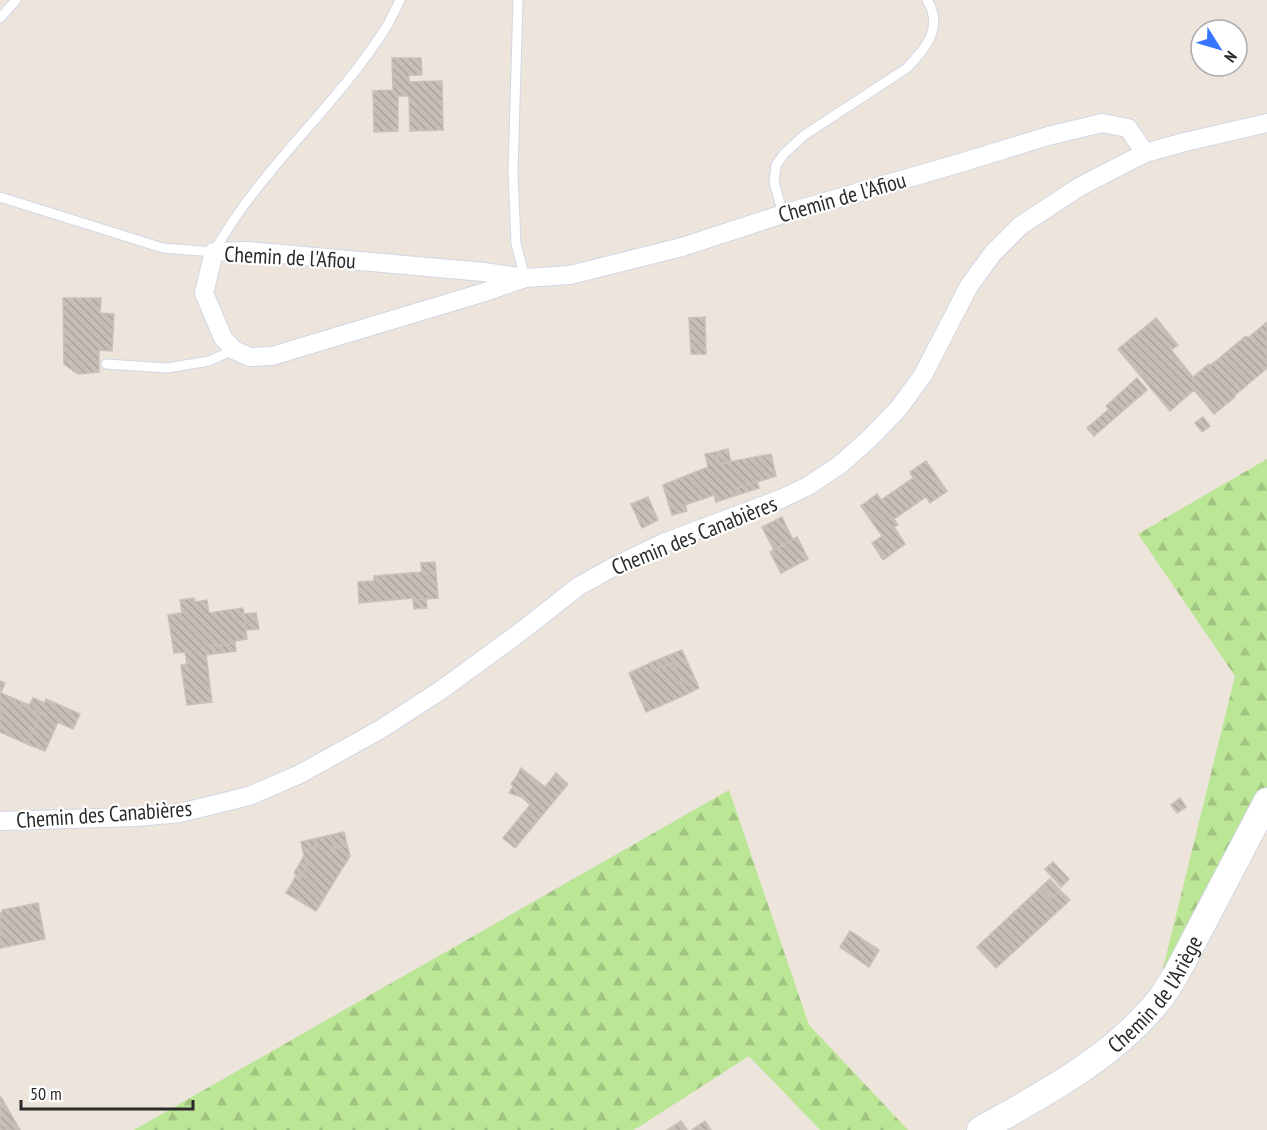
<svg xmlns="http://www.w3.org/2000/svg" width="1267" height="1130" viewBox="0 0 1267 1130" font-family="'PT Sans Narrow',sans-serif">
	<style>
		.forest { fill: url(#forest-firs) }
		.building { fill: url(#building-back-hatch); stroke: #c9c0b6; stroke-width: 1.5 }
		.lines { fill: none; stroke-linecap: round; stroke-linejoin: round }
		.lane-casing { stroke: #d1d7e4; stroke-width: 11 }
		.street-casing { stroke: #d1d7e4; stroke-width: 20 }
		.secondary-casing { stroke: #d1d7e4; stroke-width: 28 }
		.lane { stroke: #fff; stroke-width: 9 }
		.street { stroke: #fff; stroke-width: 18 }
		.secondary { stroke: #fff; stroke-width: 26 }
		.labels { text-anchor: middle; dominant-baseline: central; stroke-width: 4.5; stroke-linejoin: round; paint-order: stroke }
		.street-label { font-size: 22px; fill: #2b2b2b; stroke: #fff }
	</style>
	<defs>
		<pattern id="forest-firs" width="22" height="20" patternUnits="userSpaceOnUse" patternTransform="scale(1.5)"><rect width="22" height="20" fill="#bbe696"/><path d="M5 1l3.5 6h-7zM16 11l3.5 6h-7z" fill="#a1c581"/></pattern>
		<pattern id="building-back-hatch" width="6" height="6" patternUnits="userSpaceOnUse" patternTransform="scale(1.5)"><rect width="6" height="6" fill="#c6bfb8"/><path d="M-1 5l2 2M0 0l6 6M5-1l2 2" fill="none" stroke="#aaa49e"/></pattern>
	</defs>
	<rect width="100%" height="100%" fill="#ede4dc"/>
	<path class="forest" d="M1267,459v363l-115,191 83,-337 -97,-142z
		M729,790l80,235 99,105h-88l-71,-74 -115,74h-500z"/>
	<path class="building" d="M392,58h29l1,17h-13v7l33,-1 1,49 -33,1 -1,-35h-11v35l-24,1 -1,-41 20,-1z
		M63,298h38l-1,15 14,1 -2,37 -13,-1v22l-21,2 -14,-10z
		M705,317l1,37h-15l-2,-36z
		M1156,318l22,27 -7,5 22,27 16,-13 2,1 35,-29 2,2 19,-16v46l-33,28 1,1 -21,17 -20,-24 -24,21 -52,-62z
		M1137,378l10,12 -53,46 -7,-8 22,-19 -3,-3z
		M1203,417l7,9 -8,6 -7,-9z
		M728,449l3,13 -12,2 -3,-12z
		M716,452l3,12 52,-10 5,22 -41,13 2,6 -21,7 -2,-7 -29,10 2,6 -15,4 -9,-30 45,-18 -3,-13z
		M926,461l21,30 -17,12 -4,-6 -32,22 4,6 -4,2 11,17 -22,16 -11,-17 10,-7 -21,-30 16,-12 4,6 32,-22 -3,-6z
		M757,482l2,6 -22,7 -2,-6z
		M648,497l10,23 -16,8 -11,-24z
		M782,517l11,23 -19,10 -12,-23z
		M797,537l11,22 -27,14 -11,-21z
		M435,562l1,10 -14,2 -1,-11z
		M422,572v2l14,-2 2,26 -25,2v-2l-54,5 -1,-21 16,-1v-5z
		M194,598l1,4 12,-2 2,13 34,-5 4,31 -12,2v2l-23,3 1,8 -7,1 6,47 -25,3 -6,-40 6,-1 -2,-12 -11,1 -6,-38 14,-2 -2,-13z
		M426,599l1,9 -13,1 -1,-9z
		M256,613l3,16 -13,1 -2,-16z
		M235,643l1,8 -23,3 -1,-8z
		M682,650l17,38 -12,6 -14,-32 -20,9 -3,-8z
		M673,662l14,32 -41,18 -17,-39 21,-10 3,8z
		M0,681l5,2 -4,10 21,9 -2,3 21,8 -14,31 -27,-12z
		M33,698l12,5 1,-4 34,15 -7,15 -15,-7 -13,29 -18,-7 14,-31 -21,-8 2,-3 7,3z
		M521,768l24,19 11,-14 12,11 -53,64 -12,-10 27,-33 -8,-8 -13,-4 4,-7 -2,-2 6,-8z
		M1180,798l6,9 -9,6 -6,-8z
		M344,832l3,13 -13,3 -3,-13z
		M331,835l3,13 13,-3 3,11 -34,55 -30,-18 11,-19 4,3 6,-11 -4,-15 13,-3 -3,-9z
		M313,839l3,9 -13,3 -2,-9z
		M304,856l3,10 -6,11 -7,-4z
		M1053,862l16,17 -8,8 -16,-18z
		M1050,879l10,11 -9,8 -10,-11z
		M1041,887l10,11 9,-8 10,10 -74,68 -19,-21z
		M38,903l7,36 -45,9v-35h2v-3z
		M850,931l29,19 -10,17 -29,-20z
		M1,1097l19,33h-20v-32z
		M681,1121l6,9h-20z
		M705,1121l6,9h-19z"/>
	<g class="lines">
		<g class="lane-casing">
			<path id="lane" d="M518,0l-5,172 3,72 9,34
				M0,18l16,-18
				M0,197l163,51 51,4c46,-83 121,-144 171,-223 6,-9 10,-19 15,-29
				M783,214l-9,-32 2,-17 8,-11 19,-18 104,-68c19,-20 37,-41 20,-68
				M106,364l61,4 42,-7 25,-11"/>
		</g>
		<g class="street-casing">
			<path id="street" d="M525,278l-40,14 -213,64 -22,1 -16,-7 -11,-12 -19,-45 10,-41 34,-1 236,21 41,6 45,-3 112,-28 101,-33 174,-50 91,-28 54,-13 26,5 17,25
				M0,821l136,-4 44,-4 69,-17 51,-22 81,-45 60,-39 78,-57 60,-47 36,-20 48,-23 120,-45 25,-12 33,-22 30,-27 28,-29 24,-33 46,-89 24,-33 27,-27 59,-39 66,-34 40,-11 82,-19"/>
		</g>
		<g class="secondary-casing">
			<g id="secondary">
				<path id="s1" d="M980,1130c65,-37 133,-72 180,-131 17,-22 28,-48 41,-72 22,-42 44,-84 66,-126"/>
			</g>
		</g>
		<use href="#lane" class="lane"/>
		<use href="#street" class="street"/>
		<use href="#secondary" class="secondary"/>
	</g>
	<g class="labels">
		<g class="street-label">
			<text transform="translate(842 197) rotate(-16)">Chemin de l'Afiou</text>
			<text transform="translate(290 257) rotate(3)">Chemin de l'Afiou</text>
			<text transform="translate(694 535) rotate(-22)">Chemin des Canabières</text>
			<text transform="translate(104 814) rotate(-4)">Chemin des Canabières</text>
			<text stroke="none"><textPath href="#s1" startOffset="225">Chemin de l'Ariège</textPath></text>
		</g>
	</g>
	<g transform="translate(1219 48) rotate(127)"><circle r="28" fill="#ffffff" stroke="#aaaaaa" stroke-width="1.5"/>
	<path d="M0-4.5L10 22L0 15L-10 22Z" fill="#3875ff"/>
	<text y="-9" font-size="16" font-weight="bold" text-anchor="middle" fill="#2b2b2b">N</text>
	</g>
	<path d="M21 1100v9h172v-9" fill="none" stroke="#2b2b2b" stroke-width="3"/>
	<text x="30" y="1100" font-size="18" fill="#2b2b2b" stroke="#ffffff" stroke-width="4.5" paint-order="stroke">50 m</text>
</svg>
